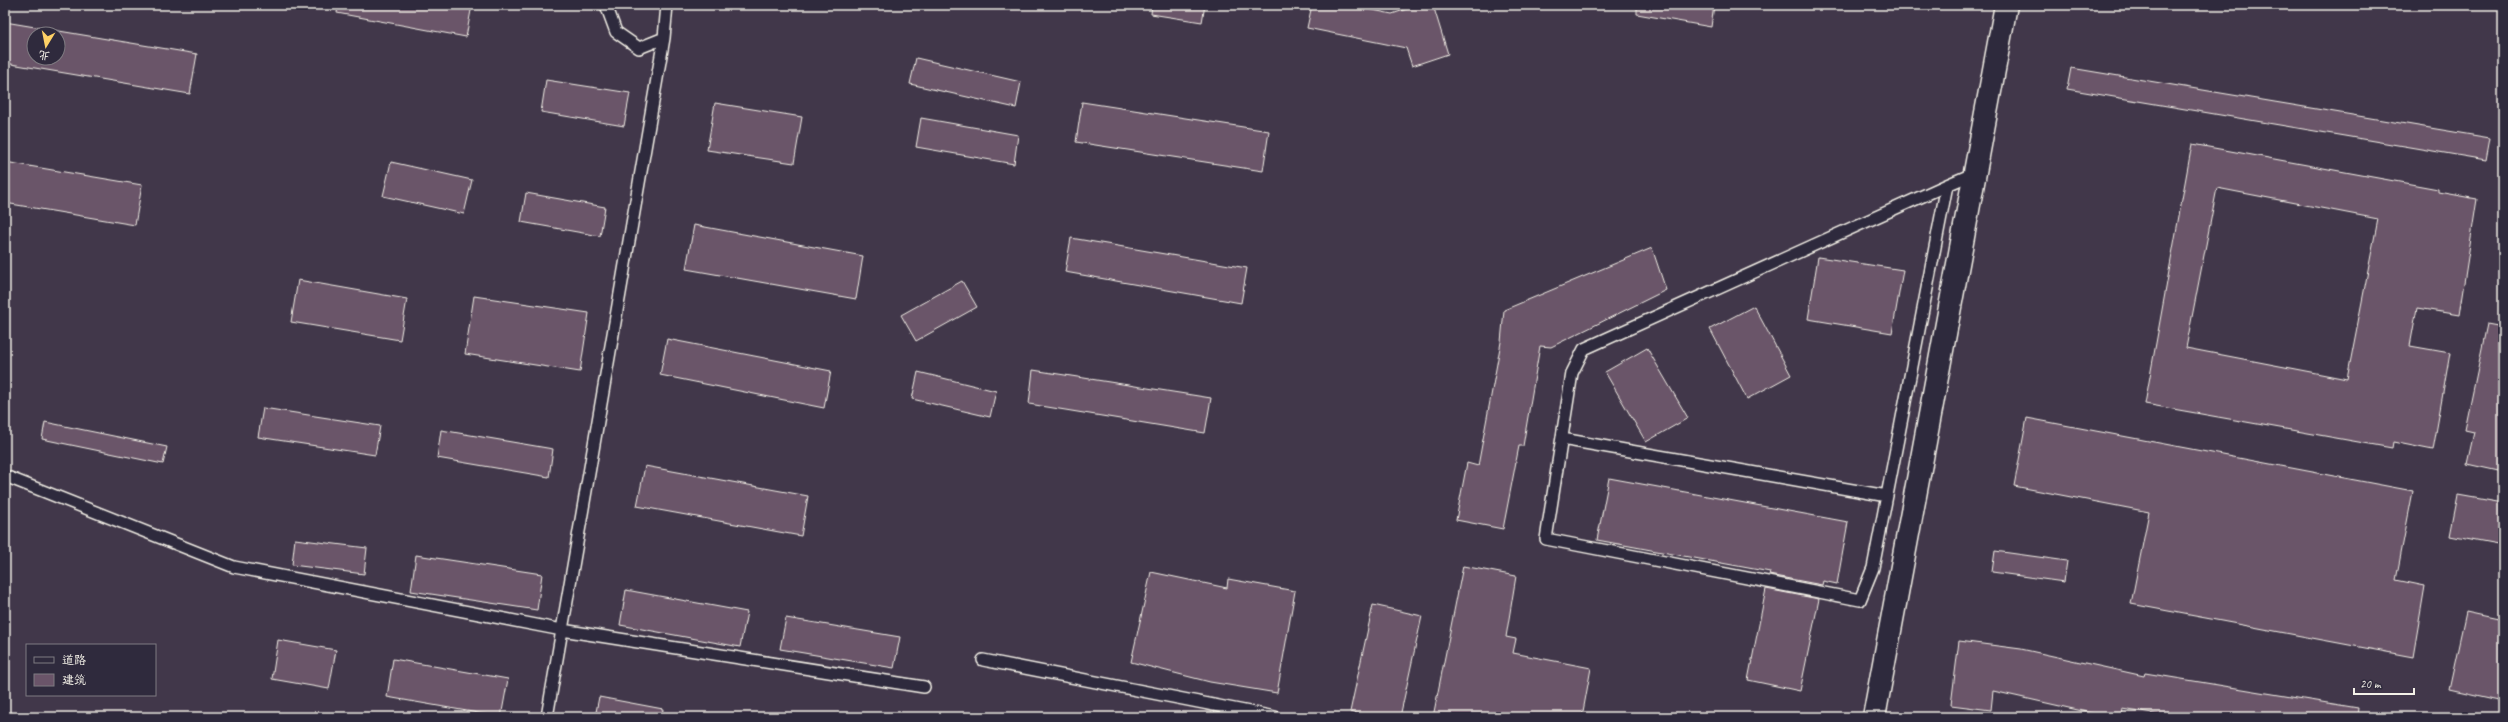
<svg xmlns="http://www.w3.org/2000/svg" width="2508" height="722" viewBox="0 0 2508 722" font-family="Caveat,'LXGW WenKai TC',sans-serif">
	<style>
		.building { fill: #6a5469; stroke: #f4f1e8; fill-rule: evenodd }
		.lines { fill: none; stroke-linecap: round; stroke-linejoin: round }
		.service-casing { stroke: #f4f1e8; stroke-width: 14 }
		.tertiary-casing { stroke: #f4f1e8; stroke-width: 25 }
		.service { stroke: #2f2a3d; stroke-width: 11 }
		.tertiary { stroke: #2f2a3d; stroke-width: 22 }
	</style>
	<rect width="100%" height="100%" fill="#41374a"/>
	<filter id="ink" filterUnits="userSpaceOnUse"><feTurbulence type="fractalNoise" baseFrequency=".025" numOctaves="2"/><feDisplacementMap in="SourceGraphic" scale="8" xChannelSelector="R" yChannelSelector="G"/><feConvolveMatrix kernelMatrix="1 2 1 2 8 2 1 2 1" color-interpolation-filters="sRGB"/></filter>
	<g filter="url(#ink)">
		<path class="building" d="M338,5h134l-6,32 -129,-24z
			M1152,5h53l-3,17 -51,-8z
			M1312,5h37l43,9 27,-9h14l15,49 -36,12 -6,-18 -99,-20z
			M1637,5h77l-3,22 -74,-13z
			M5,22l192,32 -7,40 -185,-31zM34,34h24v24h-24z
			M916,58l105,24 -5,26 -106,-24z
			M2071,68l419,70 -4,22 -419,-71z
			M546,80l84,13 -6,33 -83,-14z
			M1082,102l187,29 -6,40 -187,-29z
			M715,103l87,14 -8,46 -87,-13z
			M921,118l97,17 -4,29 -98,-17z
			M2192,144l246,45v3l39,7 -18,116 -42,-7 -7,38 40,7 -17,97 -40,-8 -1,6 -247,-44zM2217,188l161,31 -31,160 -161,-31z
			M5,162l137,23 -7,40 -130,-22z
			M391,162l81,18 -8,34 -81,-18z
			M526,193l79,14 -5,29 -79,-14z
			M694,225l169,31 -7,43 -170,-30z
			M1071,238l176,30 -6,35 -176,-31z
			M1652,248l14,42 -115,57 -11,-1 -17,100h-4l-16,83 -47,-9 11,-57 11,3 23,-124 3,-32z
			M1818,257l85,13 -11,63 -84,-14z
			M298,280l109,19 -7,41 -109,-18z
			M962,281l15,26 -61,34 -15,-26z
			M474,296l115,17 -9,59 -115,-18z
			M1754,306l37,69 -44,24 -37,-70z
			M2487,324l16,3v145l-36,-8 7,-32 -9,-2z
			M667,339l164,32 -7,37 -164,-33z
			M1647,348l41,70 -42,24 -41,-70z
			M1033,370l178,28 -6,35 -176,-29z
			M918,372l78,19 -6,26 -78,-18z
			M263,408l117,18 -5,29 -117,-18z
			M2027,418l386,73 -17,89 29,6 -12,71 -282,-53 18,-92 -135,-26z
			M45,422l122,25 -4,17 -121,-25z
			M441,430l112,19 -4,28 -112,-19z
			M645,466l163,30 -7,40 -164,-30z
			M1609,478l239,44 -11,62 -14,-3 -1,4 -53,-10 1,-3 -173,-32z
			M2458,495l45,8v43l-53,-10z
			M295,539l72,9 -3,26 -72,-9z
			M1995,551l72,10 -3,21 -72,-10z
			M416,555l126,19 -5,36 -126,-19z
			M1463,566l53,10 -10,61 10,2 -3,14 78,15 -9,49h-149z
			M1151,572l76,16 1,-9 67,12 -18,102 -67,-11 -79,-20z
			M1766,589l53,10 -19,92 -52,-11z
			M626,590l121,22 -7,35 -120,-22z
			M1373,605l49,11 -22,101h-25l-25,-5z
			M2466,612l37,8v82l-54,-12z
			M786,618l114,19 -6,31 -114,-19z
			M278,640l58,10 -7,39 -57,-10z
			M1959,641l62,8 123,27 1,-3 213,35 -1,9h-186l-49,-8 -2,8h-11l-116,-26 -2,19 -40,-5z
			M393,659l115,20 -7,38 -114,-20z
			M599,697l64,12 -1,8h-67z"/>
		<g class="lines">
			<g class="service-casing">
				<path id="service" d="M606,5l10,27 23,16 25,-10 3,-33
					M1947,185l-74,383 -13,32 -314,-61 26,-166 12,-24 363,-164 28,-12
					M1562,439l325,57
					M5,476l229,91 328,63 362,57
					M983,660l292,57
					M547,717l117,-679"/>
			</g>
			<g class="tertiary-casing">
				<path id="tertiary" d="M1874,717l132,-712"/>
			</g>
			<use href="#service" class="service"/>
			<use href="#tertiary" class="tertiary"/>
		</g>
	</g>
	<rect width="2508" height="722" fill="none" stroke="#2f2a3d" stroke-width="20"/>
	<rect x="10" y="10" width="2488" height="702" fill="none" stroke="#f4f1e8" stroke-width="1.5" filter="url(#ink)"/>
	<rect x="26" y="644" width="130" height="52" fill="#2f2a3d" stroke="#7e7a81"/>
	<rect x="34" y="657" width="20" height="6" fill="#2f2a3d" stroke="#7e7a81"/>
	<text x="62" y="664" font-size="12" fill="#f4f1e8">道路</text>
	<rect x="34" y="674" width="20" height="12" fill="#6a5469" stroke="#7e7a81"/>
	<text x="62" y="684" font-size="12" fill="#f4f1e8">建筑</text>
	<g transform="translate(46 46) rotate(190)"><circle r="19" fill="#2f2a3d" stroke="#7e7a81"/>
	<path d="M0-3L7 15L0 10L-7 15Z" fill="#ffd166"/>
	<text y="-6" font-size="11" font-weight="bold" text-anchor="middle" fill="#f4f1e8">北</text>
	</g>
	<path d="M2354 688v6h60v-6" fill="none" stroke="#f4f1e8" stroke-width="2"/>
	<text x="2360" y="688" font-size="12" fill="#f4f1e8" stroke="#2f2a3d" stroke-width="3" paint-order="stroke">20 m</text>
</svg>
